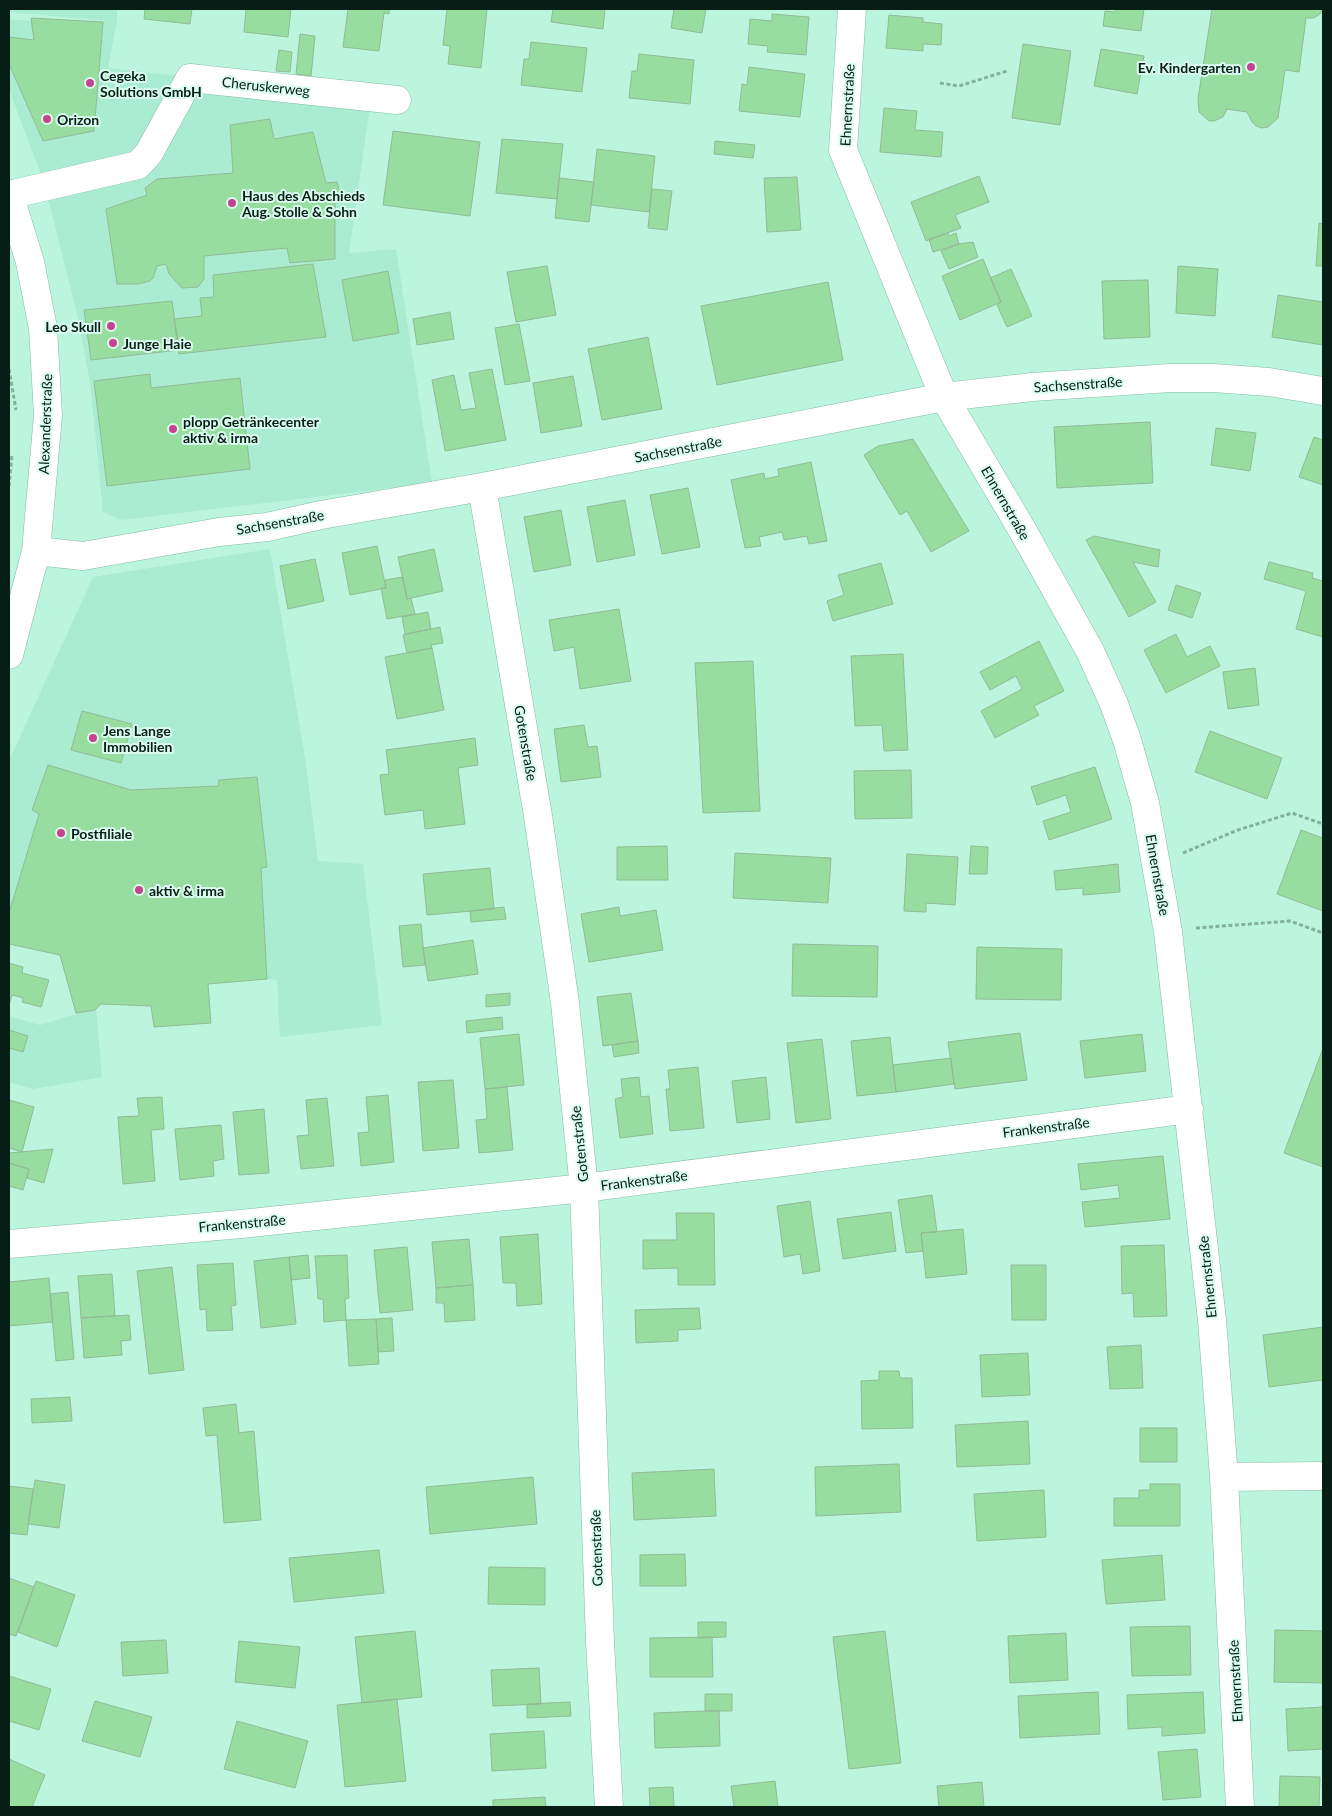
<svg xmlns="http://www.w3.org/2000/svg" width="1332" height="1816" viewBox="0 0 1332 1816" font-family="Lato,sans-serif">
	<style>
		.built { fill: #a9ecd1 }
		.building { fill: #97dda0; stroke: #92bb97 }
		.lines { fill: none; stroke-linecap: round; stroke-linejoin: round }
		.minor-casing { stroke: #84bca5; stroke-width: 29 }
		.path { stroke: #82b19e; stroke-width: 3; stroke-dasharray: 4 2.5; stroke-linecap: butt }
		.minor { stroke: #fff; stroke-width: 28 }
		.poi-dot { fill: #c4448f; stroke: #dafcee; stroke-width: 2 }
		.labels { text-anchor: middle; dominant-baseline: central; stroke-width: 4; stroke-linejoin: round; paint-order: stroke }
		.poi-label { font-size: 14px; font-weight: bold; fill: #071e16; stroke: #dafcee; text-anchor: start }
		.street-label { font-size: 14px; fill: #071e16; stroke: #dafcee }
	</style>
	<rect width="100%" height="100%" fill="#bbf5dd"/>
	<path class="built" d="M9,9h108v12l-9,47 263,30 -22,155 47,-4 36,234 -311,37 -18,-8 -13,-130 -13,-68 -33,-131 -35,-94v-69l99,1 -99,-9z
		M270,549l35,209 13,103 45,3 19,161 -102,12 -3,-57 -10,-1 -59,5 3,39 -57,4 -3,-21 -50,-2 -8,6h3l6,67 -69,12 -24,-7v-66l31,9 36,-11 -16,-59 -51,-11v-183l84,-184z"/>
	<path class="building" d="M145,9h47l-2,15 -46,-5z
		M246,9h45l-3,28 -44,-5z
		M348,9h41v5l-5,-1 -5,38 -36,-4z
		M447,9h40l-6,59 -33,-4 2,-18 -7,-1z
		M553,9h52l-2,20 -52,-7z
		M674,9h32l-4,24 -31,-5z
		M1116,9h28l-3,22 -38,-5 2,-15 10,1z
		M1212,9h111l-3,5 -6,4h-8l-7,54 -14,-2 -7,48 -10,9 -7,1 -5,-2 -4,-4 -5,-10 -20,-3 -4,8 -9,4h-5l-10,-9 -1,-13z
		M772,14l37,3 -3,38 -39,-3 1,-6 -20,-2 2,-25 22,2z
		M889,15l34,3v4l19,2 -1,21 -18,-1v7l-37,-3z
		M31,18l72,4 -9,109 -51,10 -34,-77v-27l25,3z
		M300,34l15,2 -4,40 -15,-2z
		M531,42l56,6 -5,44 -61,-7 3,-26h5z
		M1023,44l48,7 -11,74 -48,-7z
		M1101,49l43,7 -7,38 -43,-8z
		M279,50l13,2 -2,20 -14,-1z
		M639,54l55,6 -4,44 -61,-6 3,-27h5z
		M749,67l56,7 -5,43 -61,-6 3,-27 5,1z
		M884,108l33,3 -2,19 28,2 -2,25 -61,-5z
		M270,119l4,20 39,-7 13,51 11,-1 5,20 -7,1v56l-45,4 -3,-15 -83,8v23l-6,8 -16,1 -13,-14 -3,-10 -9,2 -4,12 -3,3 -12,3h-21l-11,-75 41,-14 -2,-7 12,-9 76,-6 -3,-48z
		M393,131l87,11 -10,74 -87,-11z
		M502,139l61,5 -6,55 -61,-6z
		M715,141l40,4 -2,13 -39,-4z
		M597,149l58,7 -6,56 -58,-7z
		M979,176l10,26 -34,13 6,13 -35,13 -15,-39z
		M797,177l4,53 -34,2 -3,-54z
		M559,178l35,4 -5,40 -34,-4z
		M652,189l20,2 -5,39 -19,-2z
		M1319,223l4,1v42h-7z
		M948,233l1,3 7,-3 3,11 -26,8 -4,-13z
		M973,242l5,15 -29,12 -8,-18 18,-7z
		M983,259l18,43 -41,18 -18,-44z
		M313,264l13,73 -147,17 -5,-35 28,-3 -2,-18 14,-1 -1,-22z
		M547,266l9,49 -40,7 -9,-50z
		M1178,266l40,3 -3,47 -39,-3z
		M1011,269l21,47 -25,11 -10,-22 4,-3 -11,-24z
		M388,271l11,62 -46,8 -11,-61z
		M1148,280l2,57 -46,2 -2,-58z
		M828,282l15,78 -126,25 -16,-79z
		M1278,295l45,7v43l-51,-8z
		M172,301l7,49 -88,10 -7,-50z
		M450,312l4,27 -37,6 -4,-26z
		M519,324l11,57 -25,4 -10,-57z
		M648,337l14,72 -60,11 -14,-71z
		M492,369l14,71 -61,11 -13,-71 22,-5 7,35 15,-2 -7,-35z
		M150,374l1,14 89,-10 10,91 -143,17 -13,-105z
		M573,376l9,50 -41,7 -8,-50z
		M1150,422l3,61 -96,5 -3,-61z
		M1216,428l40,5 -6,38 -39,-6z
		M1314,437l9,3v45l-24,-8z
		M913,439l56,92 -38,21 -24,-41 -7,4 -36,-60 14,-9z
		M811,462l16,79 -18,3 -2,-8 -23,4 -2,-8 -23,5 2,9 -16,2 -14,-68 33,-7 1,6 14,-3 -1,-7z
		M688,488l12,59 -38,7 -12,-59z
		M625,500l10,55 -38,7 -10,-55z
		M561,510l10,55 -37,7 -10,-55z
		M1094,536l66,14 -2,17 -25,-5 23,40 -27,15 -43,-77z
		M377,546l9,42 -36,7 -8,-42z
		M434,549l9,42 -36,8 -9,-42z
		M315,559l9,42 -36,8 -8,-43z
		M1269,562l44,11 -1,5 11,3v56l-27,-8 10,-38 -42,-12z
		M881,563l12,41 -60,17 -6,-20 17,-6 -6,-20z
		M403,577l4,22 4,-1 4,16 -28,5 -6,-31h5l-1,-8z
		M1176,585l25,8 -9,25 -24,-8z
		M619,609l12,72 -51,8 -6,-42 -20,4 -5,-31z
		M428,612l3,17 -26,5 -3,-17z
		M440,627l3,16 -12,2 1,3 -25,5 -4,-18z
		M1176,634l11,23 23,-11 10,20 -54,27 -22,-43z
		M1039,641l25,50 -30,15 5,9 -44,23 -14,-27 41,-22 -6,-13 -26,14 -10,-18z
		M432,648l12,62 -47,9 -12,-62z
		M903,654l5,96 -24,1 -2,-26 -27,1 -4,-70z
		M753,661l7,150 -57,2 -8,-150z
		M1255,668l4,37 -31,4 -5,-37z
		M82,711l50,13 -11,39 -50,-13z
		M584,725l4,22 9,-1 4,31 -40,5 -7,-53z
		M1210,731l72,27 -15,41 -72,-27z
		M475,738l3,27 -20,3 7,56 -40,5 -2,-19 -38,5 -5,-40 9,-1 -3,-24z
		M48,765l83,25 87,-4 1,-6 38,-3 10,90 -6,1 6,111 -59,5 3,39 -57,4 -3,-21 -50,-2 -6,6 -19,3 -16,-58 -51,-11v-31l30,-99 -7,-4z
		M1095,767l17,52 -63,21 -6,-19 28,-9 -5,-17 -29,10 -6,-18z
		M911,770l1,48 -57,1 -1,-48z
		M1301,830l22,8v73l-46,-17z
		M667,846l1,34h-51v-33z
		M971,846l17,1 -1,27h-18z
		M735,853l96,5 -3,45 -95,-5z
		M907,854l51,3 -3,48 -29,-2v9l-22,-1z
		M1118,864l2,28 -37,3v-7l-27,2 -2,-19z
		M490,868l4,41 -67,6 -4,-41z
		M504,907l2,12 -35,3 -1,-11z
		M619,907l1,9 36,-6 7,40 -74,12 -8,-48z
		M421,924l4,41 -22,2 -4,-41z
		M473,940l5,34 -50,7 -5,-33z
		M793,944l85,2 -1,51 -85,-1z
		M977,947l85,2 -1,51 -85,-1z
		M9,963l14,4 -1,6 27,7 -8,27 -19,-5 1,-4 -11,-3 -3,10z
		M510,993v12l-24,2v-12z
		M631,993l7,48 -35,5 -6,-49z
		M502,1017l1,12 -36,4 -1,-12z
		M9,1030l19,6 -5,16 -14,-4z
		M1020,1033l7,47 -72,9 -7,-47z
		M519,1034l5,51 -39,4 -5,-51z
		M1142,1034l4,37 -61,7 -5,-37z
		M890,1037l6,55 -39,4 -6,-55z
		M822,1039l9,80 -35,4 -9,-80z
		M638,1041l1,12 -25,4 -2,-12z
		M1323,1048v119l-39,-14z
		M951,1058l3,26 -58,8 -3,-27z
		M698,1067l6,61 -34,3 -4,-42h4l-2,-19z
		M639,1077l2,20 8,-1 4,38 -33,4 -5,-39 8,-2 -2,-18z
		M766,1077l4,42 -33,4 -5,-42z
		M453,1080l6,68 -36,3 -5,-69z
		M507,1087l6,63 -34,3 -3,-33 11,-1 -2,-30z
		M388,1095l6,67 -33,4 -3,-33 11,-1 -3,-35z
		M162,1097l2,32 -13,1 4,51 -32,3 -5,-67 21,-1 -2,-18z
		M327,1098l7,68 -33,3 -4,-33 12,-1 -3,-35z
		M9,1100l25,7 -12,45 -13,-4z
		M264,1109l5,64 -30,2 -6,-63z
		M221,1125l3,34 -11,2 1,15 -34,4 -5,-51z
		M53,1149l-9,34 -17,-5 2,-9 -20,-6v-10z
		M1163,1156l7,63 -85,8 -3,-25 38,-4 -2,-13 -37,5 -3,-26z
		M9,1163l20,6 -6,21 -14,-4z
		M932,1195l5,37 -16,1 2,18 -17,2 -8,-53z
		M810,1201l10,70 -17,3 -3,-20 -16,3 -7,-51z
		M891,1212l5,39 -53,8 -6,-40z
		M676,1213h38l1,72h-37v-17l-35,1v-29h34z
		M963,1229l4,45 -41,4 -5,-45z
		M538,1234l4,70 -25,2 -1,-23h-13l-3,-46z
		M469,1239l4,46 -37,3 -4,-46z
		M1164,1245l3,71 -33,1 -1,-24 -11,1 -1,-48z
		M407,1247l6,63 -33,3 -6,-63z
		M308,1255l2,23 -19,2 -2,-23z
		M347,1255l2,43 -4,1 1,21 -22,2 -1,-23h-5l-3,-43z
		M289,1257l7,67 -35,4 -7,-67z
		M233,1263l3,42 -5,1 2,24 -26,1 -1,-22 -6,1 -3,-45z
		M1011,1265h35v55h-34z
		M172,1267l12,103 -35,4 -12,-103z
		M112,1274l3,42 -34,2 -3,-42z
		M49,1278l4,44 -44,4v-44z
		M473,1285l2,35 -30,2 -1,-19h-8v-15z
		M68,1292l6,67 -18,2 -6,-67z
		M699,1308l2,21 -23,1v11l-42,2 -1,-33z
		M129,1315l2,25 -10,1 1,14 -38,3 -3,-40z
		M392,1318l2,33 -16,1 -2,-33z
		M376,1319l3,45 -30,2 -3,-46z
		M1323,1327v53l-54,7 -6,-52z
		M1141,1345l2,43 -33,1 -3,-42z
		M1028,1353l2,42 -48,2 -2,-42z
		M879,1371h20l1,7h12l1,50 -51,1 -1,-48 18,-1z
		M70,1397l2,24 -40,2 -1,-24z
		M236,1404l3,29 15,-2 7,89 -37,3 -7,-88 -11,1 -3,-28z
		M1028,1421l2,43 -73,3 -2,-42z
		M1140,1428h37v34h-37z
		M899,1464l2,48 -85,4 -1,-49z
		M714,1469l2,47 -82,4 -2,-47z
		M533,1477l4,47 -107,10 -4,-47z
		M35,1480l30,5 -6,43 -31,-4z
		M1150,1484h30v42h-66v-28h25v-8h11z
		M9,1486l24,3 -6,46 -18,-2z
		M1044,1490l2,47 -69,4 -3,-47z
		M379,1550l5,43 -90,9 -5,-44z
		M685,1554l1,32h-46v-31z
		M1162,1555l3,45 -59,4 -4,-44z
		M489,1567l56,1v37l-57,-1z
		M9,1578l25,9 -18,49 -7,-2z
		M36,1581l39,14 -18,52 -39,-15z
		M698,1622h28v15l-28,1z
		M1190,1626l1,49 -59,1 -2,-49z
		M1275,1630l48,1v52l-49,-1z
		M415,1631l7,66 -60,6 -7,-66z
		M885,1631l16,132 -52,6 -16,-132z
		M1066,1633l2,47 -58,3 -2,-47z
		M712,1637l1,40h-63v-39z
		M166,1640l2,33 -45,3 -2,-34z
		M239,1641l61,6 -5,41 -60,-6z
		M539,1668l2,36 -48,2 -2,-36z
		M9,1676l42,13 -12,41 -30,-9z
		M1098,1692l2,42 -80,4 -2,-42z
		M1203,1692l2,41 -43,3v-9l-34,2 -1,-34z
		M705,1694h27v17h-27z
		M397,1699l9,82 -61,6 -8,-82z
		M95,1701l57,16 -12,40 -58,-16z
		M570,1702l1,14 -44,2v-14z
		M1323,1707v42l-35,2 -2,-42z
		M705,1711h14l1,35 -65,2 -1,-35z
		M237,1721l71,20 -13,47 -71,-19z
		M544,1731l2,37 -54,3 -2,-37z
		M1197,1749l4,48 -38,3 -5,-48z
		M9,1759l36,16 -13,32h-23z
		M1280,1776l40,1 -1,30h-40z
		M775,1781l3,26h-44l-3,-21z
		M982,1782l2,25h-45l-2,-21z
		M673,1787l1,20h-24l-1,-19z
		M545,1797l1,10h-53v-7z"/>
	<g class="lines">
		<g class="minor-casing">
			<path id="minor" d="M852,9l-9,141 101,247 80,136 66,118 24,53 13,36 18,63 23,129 44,388 12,157 16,330
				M9,194l21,68 13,66 5,87 -12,136 -27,104
				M9,195l129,-30 11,-12 41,-75 207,22
				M482,487l56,329 27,187 19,185 16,454 9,165
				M36,551l47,5 136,-24 48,-5 54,-12 161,-28 462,-90 88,-10 139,-9h42l56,4 54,9
				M9,1244l232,-20 343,-36 605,-79
				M1224,1477l99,-1"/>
		</g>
		<path class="path" d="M940,83l19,3 48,-15
			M9,369l7,41
			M9,486l3,-32
			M1183,853l55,-23 54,-17 31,11
			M1196,928l94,-7 33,12"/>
		<use href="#minor" class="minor"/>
	</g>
	<g class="poi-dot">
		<circle cx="1251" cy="67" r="5"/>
		<circle cx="90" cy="83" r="5"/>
		<circle cx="47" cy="119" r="5"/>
		<circle cx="232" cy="203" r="5"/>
		<circle cx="111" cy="326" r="5"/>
		<circle cx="113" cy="343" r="5"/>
		<circle cx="173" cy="429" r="5"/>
		<circle cx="93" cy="738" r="5"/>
		<circle cx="61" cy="833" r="5"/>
		<circle cx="139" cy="890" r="5"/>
	</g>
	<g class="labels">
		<g class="poi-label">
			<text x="1241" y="67" text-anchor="end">Ev. Kindergarten</text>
			<text x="100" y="75">Cegeka<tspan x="100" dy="16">Solutions GmbH</tspan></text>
			<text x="57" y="119">Orizon</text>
			<text x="242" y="195">Haus des Abschieds<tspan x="242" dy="16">Aug. Stolle &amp; Sohn</tspan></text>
			<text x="101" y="326" text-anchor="end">Leo Skull</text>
			<text x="123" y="343">Junge Haie</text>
			<text x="183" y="421">plopp Getränkecenter<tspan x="183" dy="16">aktiv &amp; irma</tspan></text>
			<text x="103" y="730">Jens Lange<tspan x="103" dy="16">Immobilien</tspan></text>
			<text x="71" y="833">Postfiliale</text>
			<text x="149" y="890">aktiv &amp; irma</text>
		</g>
		<g class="street-label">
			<text transform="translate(266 86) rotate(6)">Cheruskerweg</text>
			<text transform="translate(847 105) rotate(-87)">Ehnernstraße</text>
			<text transform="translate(1078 384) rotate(-4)">Sachsenstraße</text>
			<text transform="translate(45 424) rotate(-88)">Alexanderstraße</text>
			<text transform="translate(678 449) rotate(-11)">Sachsenstraße</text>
			<text transform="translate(1006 503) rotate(60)">Ehnernstraße</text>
			<text transform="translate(280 522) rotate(-10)">Sachsenstraße</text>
			<text transform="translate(526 743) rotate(80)">Gotenstraße</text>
			<text transform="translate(1158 875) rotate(80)">Ehnernstraße</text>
			<text transform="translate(1046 1127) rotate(-7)">Frankenstraße</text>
			<text transform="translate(579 1144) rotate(-96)">Gotenstraße</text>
			<text transform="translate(644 1180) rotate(-7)">Frankenstraße</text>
			<text transform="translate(242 1223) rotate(-5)">Frankenstraße</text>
			<text transform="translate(1207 1277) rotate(-96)">Ehnernstraße</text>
			<text transform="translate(596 1548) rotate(-92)">Gotenstraße</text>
			<text transform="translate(1235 1681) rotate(-93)">Ehnernstraße</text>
		</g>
	</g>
	<rect width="1332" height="1816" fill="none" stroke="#071e16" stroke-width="20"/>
</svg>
